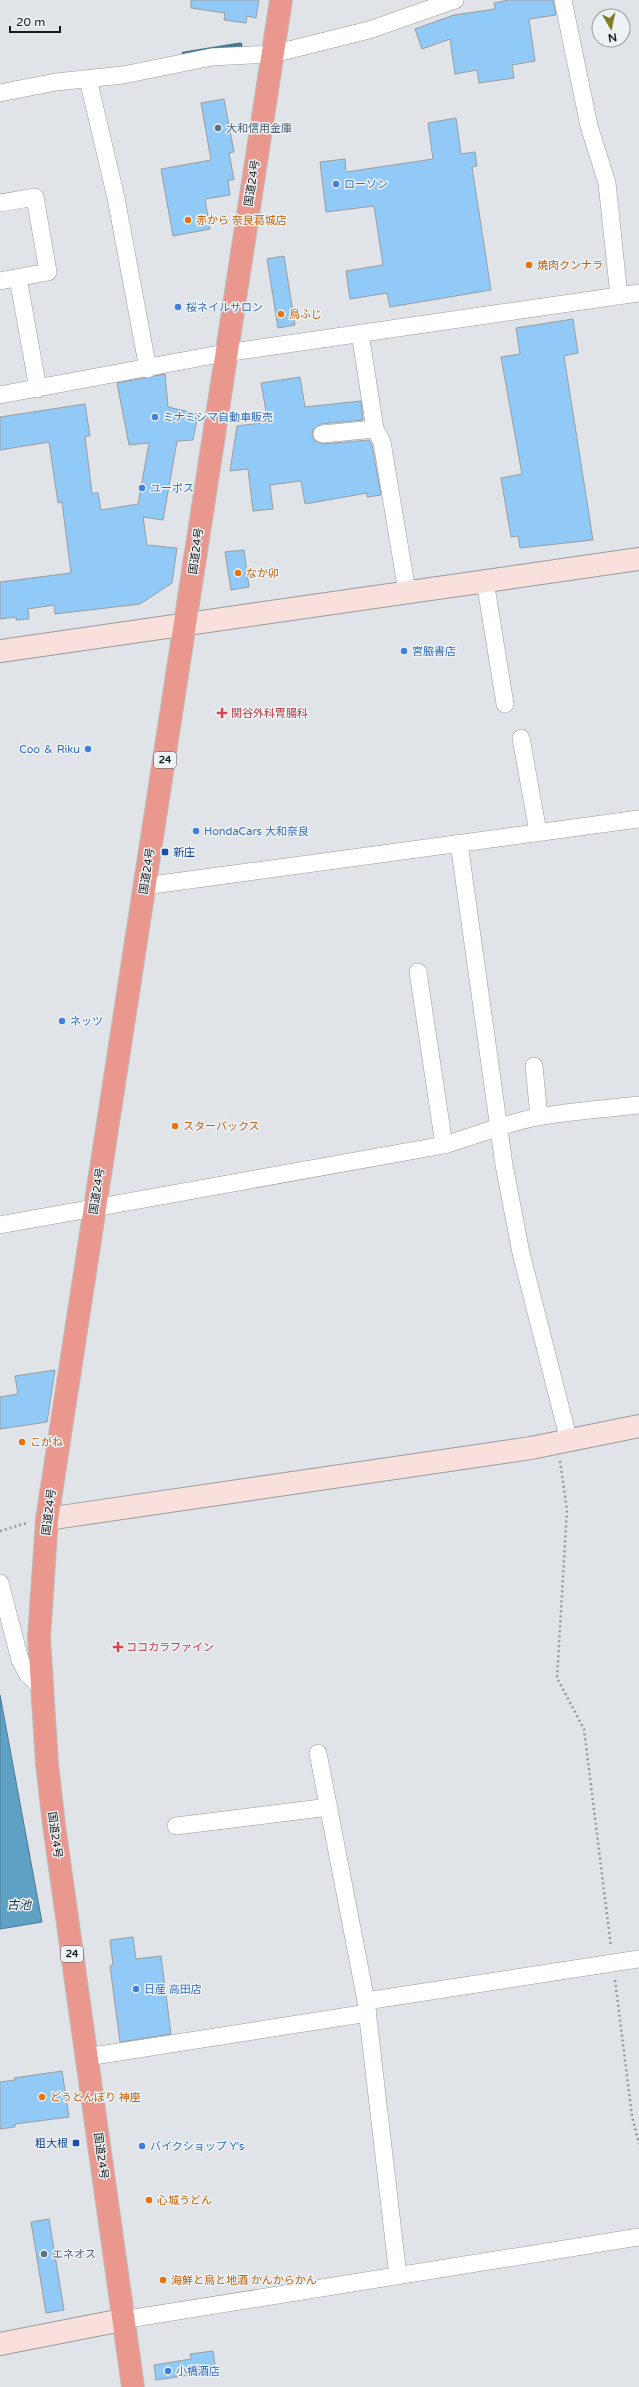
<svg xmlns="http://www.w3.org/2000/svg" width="639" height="2387" viewBox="0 0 639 2387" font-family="'Varela Round','Noto Sans JP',sans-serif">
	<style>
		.water { fill: #5fa1c5; stroke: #4a7892 }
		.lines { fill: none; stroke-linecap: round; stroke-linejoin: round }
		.stream { stroke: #4a7892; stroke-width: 5 }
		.building { fill: #91caf6; stroke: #999da0 }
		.street-casing { stroke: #979b9e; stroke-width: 18 }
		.secondary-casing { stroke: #979b9e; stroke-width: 24 }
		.highway-casing { stroke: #bebfbf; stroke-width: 24 }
		.path { stroke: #96999c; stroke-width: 2.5; stroke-dasharray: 2 3; stroke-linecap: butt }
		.street { stroke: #fff; stroke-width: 17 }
		.secondary { stroke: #f9e0dd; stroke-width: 22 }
		.highway { stroke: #ea988e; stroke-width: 22 }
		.service-dot { fill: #5c6f8a; stroke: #edf2f5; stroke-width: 1.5 }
		.shop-dot { fill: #3f7fe0; stroke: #edf2f5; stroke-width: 1.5 }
		.food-dot { fill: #e8710a; stroke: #edf2f5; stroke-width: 1.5 }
		.health-dot { fill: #e0444e; stroke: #edf2f5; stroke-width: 1.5 }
		.transit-dot { fill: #1a4fb4; stroke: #edf2f5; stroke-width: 1.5 }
		.labels { text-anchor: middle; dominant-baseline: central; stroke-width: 3; stroke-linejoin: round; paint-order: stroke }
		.shield { fill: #edf2f5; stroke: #585a5c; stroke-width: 1 }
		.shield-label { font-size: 10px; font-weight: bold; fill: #18191b }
		.service-label { font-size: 11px; fill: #4e5e75; stroke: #edf2f5; text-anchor: start }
		.street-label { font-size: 11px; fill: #18191b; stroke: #edf2f5 }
		.shop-label { font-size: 11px; fill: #366cbe; stroke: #edf2f5; text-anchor: start }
		.food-label { font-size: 11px; fill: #c56008; stroke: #edf2f5; text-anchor: start }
		.health-label { font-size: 11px; fill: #be3a42; stroke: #edf2f5; text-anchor: start }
		.transit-label { font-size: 11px; fill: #164399; stroke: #edf2f5; text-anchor: start }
		.water-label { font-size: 12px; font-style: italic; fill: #133141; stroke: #edf2f5 }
	</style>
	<rect width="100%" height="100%" fill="#e0e4e8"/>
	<path class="water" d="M0,1695l42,227 -42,7z"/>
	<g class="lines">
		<path class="stream" d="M184,54l56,-9"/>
	</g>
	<path class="building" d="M191,0h68l-3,18 -9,-2 -1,7 -22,-3 1,-7 -34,-5z
		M509,0h44l3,15 -27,4 6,42 -23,4 2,13 -35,5 -2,-13 -22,4 -5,-35 -28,10 -7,-20 39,-14 41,-6 -1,-6z
		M224,99l10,53 -5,1 5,27h-6l2,15 -25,4 5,30 -37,7 -12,-67 50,-9 -10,-57z
		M456,118l5,36 14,-2 2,14 -5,1 19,123 -101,17 -3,-14 -37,6 -4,-28 37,-6 -9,-59 -48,6 -6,-50 25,-3 1,13 87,-13 -5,-36z
		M284,256l11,69 -17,3 -11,-69z
		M573,319l5,34 -14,3 29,184 -73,8 -2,-12 -7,1 -10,-59 21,-4 -21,-117 19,-3 -4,-26z
		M165,374l3,33 30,7 -5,26 -16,1 -14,79 -20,-3 4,28 30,3 -5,35 -32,21 -85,10 -1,-9 -26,4 1,10 -13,1v-3l-16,2v-37l71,-9 -9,-71 -4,1 -9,-61 -49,8v-33l85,-13 5,32h-5l7,57h6l3,17 37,-6 11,-61 -20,2 -12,-62z
		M300,377l5,30 56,-6 2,19 -42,4 -8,6 -1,5 2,5 9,4 46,-4 3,5 9,50 -14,2v-4l-62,11 -4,-23 -31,4 3,24 -20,2 -5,-42 -18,2 7,-45 31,-4 -7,-39z
		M244,550l5,37 -18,3 -6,-38z
		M55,1370l-8,52 -47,7v-32l18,-3 -3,-18z
		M133,1937l3,22 25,-3 10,78 -51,8 -10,-76 3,-2 -3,-24z
		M62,2071l7,46 -54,7v3l-15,2v-47l15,-2 -1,-2z
		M49,2219l15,91 -18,3 -15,-91z
		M213,2351l3,20 -60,9 -2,-15 37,-6 -1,-5z"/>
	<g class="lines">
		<g class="street-casing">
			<path id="street" d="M563,0l26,126 18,57 12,113
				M88,79l28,119 32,171
				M0,93l56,-11 67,-7 89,-18 61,-3 96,-24 86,-30
				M0,203l35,-6 13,75 -48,9
				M18,278l20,111
				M360,333l15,96 7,13 25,150
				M0,395l225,-42 414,-60
				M322,434l53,-5
				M485,581l20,123
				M521,738l17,94
				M459,843l45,322 17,88 48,188
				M145,886l494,-67
				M418,972l26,173
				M534,1066l5,51
				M0,1225l444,-80c31,-9 61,-22 94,-28 33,-6 68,-8 101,-12
				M0,1583l20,77 8,15 13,12
				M318,1753l48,248 32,275
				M176,1826l153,-19
				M366,2001l273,-42
				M87,2057l281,-44
				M122,2320l517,-83"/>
		</g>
		<g class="secondary-casing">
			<path id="secondary" d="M0,651l639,-92
				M47,1519l484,-71 108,-22
				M0,2344l122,-24"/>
		</g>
		<g class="highway-casing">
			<path id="highway" d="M133,2387l-79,-562 -7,-61 -8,-126 8,-119 234,-1519"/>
		</g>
		<path class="path" d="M560,1461l7,49 -10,168 27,51 27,218
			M0,1531l27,-8
			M615,1980l17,136 7,28"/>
		<use href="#street" class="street"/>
		<use href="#secondary" class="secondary"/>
		<use href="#highway" class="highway"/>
	</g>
	<g class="service-dot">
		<circle cx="218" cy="128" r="4"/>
		<circle cx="44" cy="2254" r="4"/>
	</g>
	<g class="shop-dot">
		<circle cx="336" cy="184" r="4"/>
		<circle cx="178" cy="307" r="4"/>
		<circle cx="155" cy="417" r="4"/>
		<circle cx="142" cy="488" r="4"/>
		<circle cx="404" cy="651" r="4"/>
		<circle cx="88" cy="749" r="4"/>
		<circle cx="196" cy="831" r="4"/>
		<circle cx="62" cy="1021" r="4"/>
		<circle cx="136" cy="1989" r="4"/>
		<circle cx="142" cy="2146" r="4"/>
		<circle cx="168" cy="2371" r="4"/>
	</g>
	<g class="food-dot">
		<circle cx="188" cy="220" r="4"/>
		<circle cx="529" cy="265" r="4"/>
		<circle cx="281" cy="314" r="4"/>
		<circle cx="238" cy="573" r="4"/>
		<circle cx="175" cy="1126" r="4"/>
		<circle cx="22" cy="1442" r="4"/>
		<circle cx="42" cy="2097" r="4"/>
		<circle cx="149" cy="2200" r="4"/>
		<circle cx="163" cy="2280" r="4"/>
	</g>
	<g class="health-dot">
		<path d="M220 707h4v4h4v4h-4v4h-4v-4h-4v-4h4z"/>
		<path d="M116 1641h4v4h4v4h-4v4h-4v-4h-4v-4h4z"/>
	</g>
	<g class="transit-dot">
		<rect x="161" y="848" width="8" height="8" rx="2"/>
		<rect x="72" y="2139" width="8" height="8" rx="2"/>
	</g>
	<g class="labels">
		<g class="shield">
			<rect x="154" y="752" width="22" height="16" rx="3"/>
			<rect x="61" y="1946" width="22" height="16" rx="3"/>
		</g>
		<g class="shield-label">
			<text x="165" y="760">24</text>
			<text x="72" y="1954">24</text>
		</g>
		<g class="service-label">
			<text x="226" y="128">大和信用金庫</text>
			<text x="52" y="2254">エネオス</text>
		</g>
		<g class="street-label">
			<text transform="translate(252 183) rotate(-81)">国道24号</text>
			<text transform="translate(196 551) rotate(-82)">国道24号</text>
			<text transform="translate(147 871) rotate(-81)">国道24号</text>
			<text transform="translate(97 1191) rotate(-81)">国道24号</text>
			<text transform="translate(49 1512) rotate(-83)">国道24号</text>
			<text transform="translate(55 1835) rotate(82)">国道24号</text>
			<text transform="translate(101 2156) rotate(82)">国道24号</text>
		</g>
		<g class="shop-label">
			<text x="344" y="184">ローソン</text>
			<text x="186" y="307">桜ネイルサロン</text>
			<text x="163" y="417">ミナミシマ自動車販売</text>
			<text x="150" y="488">ユーポス</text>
			<text x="412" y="651">宮脇書店</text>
			<text x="80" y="749" text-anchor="end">Coo ＆ Riku</text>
			<text x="204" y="831">HondaCars 大和奈良</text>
			<text x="70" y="1021">ネッツ</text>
			<text x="144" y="1989">日産 高田店</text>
			<text x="150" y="2146">バイクショップ Y's</text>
			<text x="176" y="2371">小橋酒店</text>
		</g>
		<g class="food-label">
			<text x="196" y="220">赤から 奈良葛城店</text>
			<text x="537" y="265">焼肉クンナラ</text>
			<text x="289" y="314">鳥ふじ</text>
			<text x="246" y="573">なか卯</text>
			<text x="183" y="1126">スターバックス</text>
			<text x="30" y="1442">こがね</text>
			<text x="50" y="2097">どうとんぼり 神座</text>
			<text x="157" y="2200">心城うどん</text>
			<text x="171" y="2280">海鮮と鳥と地酒 かんからかん</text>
		</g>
		<g class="health-label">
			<text x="231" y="713">関谷外科胃腸科</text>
			<text x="126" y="1647">ココカラファイン</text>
		</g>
		<g class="transit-label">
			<text x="173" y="852">新庄</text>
			<text x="68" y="2143" text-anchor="end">粗大根</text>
		</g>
		<g class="water-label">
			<text x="19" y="1905">古池</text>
		</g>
	</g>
	<g transform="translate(611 28) rotate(171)"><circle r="19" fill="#edf2f5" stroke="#989b9e"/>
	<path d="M0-3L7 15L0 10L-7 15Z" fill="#7f7d25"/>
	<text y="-6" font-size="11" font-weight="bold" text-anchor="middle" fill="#18191b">N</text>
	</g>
	<path d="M10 26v6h50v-6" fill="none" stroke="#18191b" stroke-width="2"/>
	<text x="16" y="26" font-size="12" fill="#18191b" stroke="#edf2f5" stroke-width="3" paint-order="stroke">20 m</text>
</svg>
